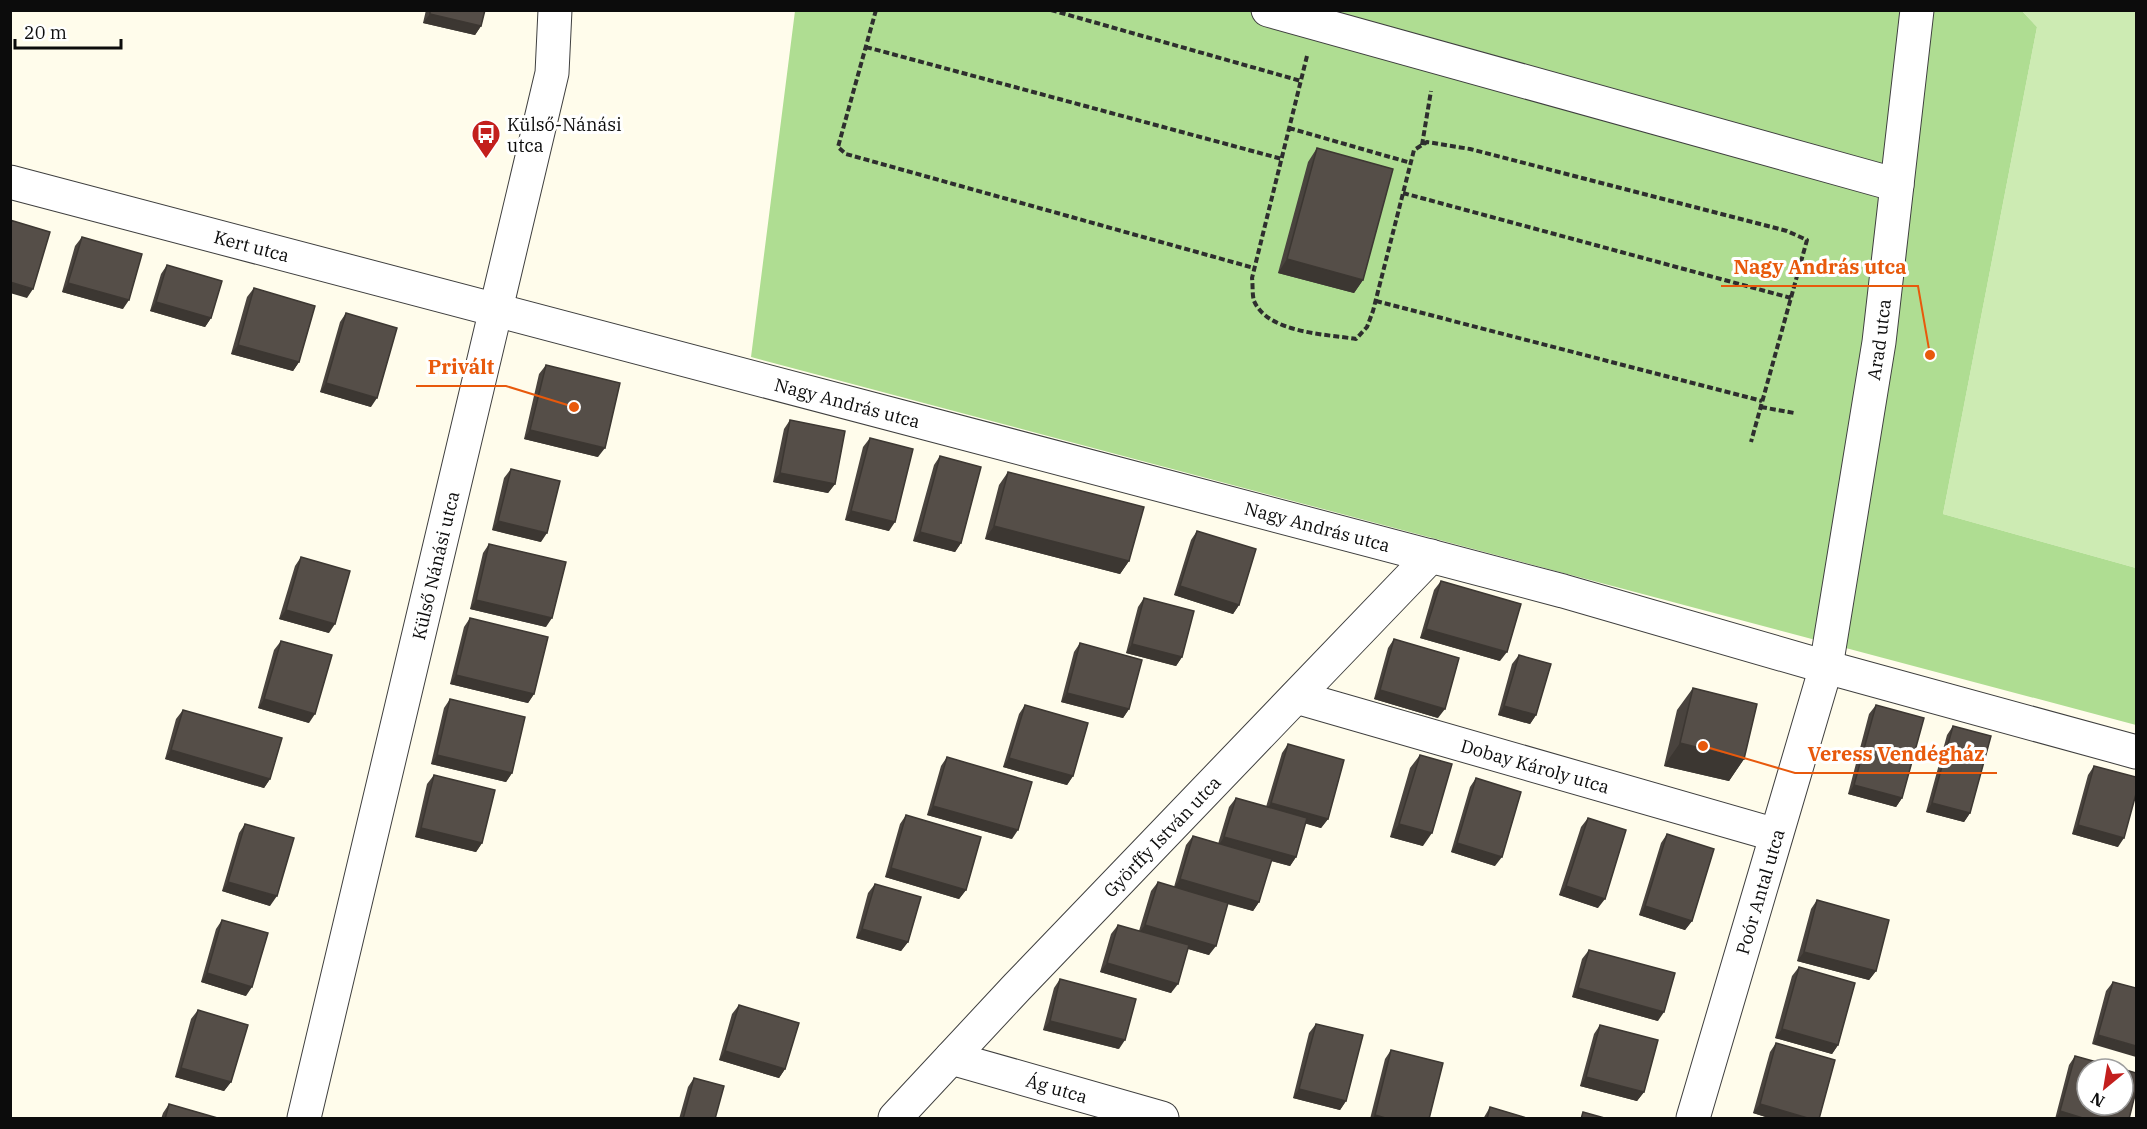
<svg xmlns="http://www.w3.org/2000/svg" width="2147" height="1129" viewBox="0 0 2147 1129" font-family="'IBM Plex Serif',serif">
	<style>
		.green { fill: #cdebb3 }
		.forest { fill: #afdd92 }
		.lines { fill: none; stroke-linecap: round; stroke-linejoin: round }
		.minor-casing { stroke: #3f3f3f; stroke-width: 35 }
		.path { stroke: #2e2e2e; stroke-width: 4; stroke-dasharray: 6 3; stroke-linecap: butt }
		.minor { stroke: #fff; stroke-width: 33 }
		.wall { fill: #49433e }
		.shaded-wall { fill: #3c3732 }
		.building { fill: #554e48; stroke: #3c3732; stroke-width: 1.5 }
		.labels { text-anchor: middle; dominant-baseline: central; stroke-width: 6; stroke-linejoin: round; paint-order: stroke }
		.poi-label { font-size: 18px; fill: #0c0c0c; stroke: #fff; text-anchor: start }
		.street-label { font-size: 18px; fill: #0c0c0c; stroke: #fff }
		.leader { fill: none; stroke: #e8590c; stroke-width: 2 }
		.callout-dot { fill: #e8590c; stroke: #fff; stroke-width: 2 }
		.callout-label { font-size: 20px; text-anchor: middle; font-weight: bold; fill: #e8590c; stroke: #fff; stroke-width: 6; stroke-linejoin: round; paint-order: stroke }
	</style>
	<rect width="100%" height="100%" fill="#fffceb"/>
	<path class="green" d="M2022,11h114v557l-193,-54 94,-487z"/>
	<path class="forest" d="M795,11h1227l15,16 -94,487 193,54v157l-1385,-368z"/>
	<g class="lines">
		<g class="minor-casing">
			<g id="minor">
				<path d="M1268,10l629,175"/>
				<path id="s1" d="M10,182l1553,409 263,76 310,85"/>
				<path id="s2" d="M1296,697l480,138"/>
				<path id="s3" d="M951,1058l211,60"/>
				<path id="s4" d="M304,1118l248,-1045 3,-63"/>
				<path id="s5" d="M895,1118l122,-131 414,-431"/>
				<path id="s6" d="M1693,1118l133,-451 53,-325 38,-332"/>
			</g>
		</g>
		<path class="path" d="M876,10l-38,137 8,7 408,114
			M1051,10l250,71
			M866,47l416,112
			M1307,56l-55,222c1,7 0,16 2,23 14,32 71,33 102,38l11,-12 6,-16 41,-161 13,-8 43,7 317,82 20,9 -56,202
			M1289,128l122,35
			M1422,145l9,-54
			M1403,193l388,105
			M1376,301l386,100
			M1761,407l33,6"/>
		<use href="#minor" class="minor"/>
	</g>
	<path class="wall" d="M426,10h59l-4,16 -6,9 -52,-12z
		M1317,148l46,132 -9,13 -76,-20 30,-111z
		M82,237l41,72 -61,-17 13,-46z
		M167,265l44,53 -6,9 -55,-16 11,-37z
		M254,288l45,74 -6,9 -62,-17 16,-57z
		M346,313l25,94 -51,-15 20,-70z
		M546,365l52,92 -74,-18 15,-65z
		M790,420l45,64 -7,9 -55,-11 11,-53z
		M870,438l19,93 -44,-11 18,-73z
		M940,456l21,87 -6,9 -42,-11 21,-76z
		M511,469l30,73 -49,-12 12,-52z
		M1008,472l121,89 -9,13 -135,-35 14,-54z
		M1197,531l42,74 -6,9 -59,-19 17,-55z
		M489,544l57,83 -76,-18 13,-56z
		M301,557l28,76 -50,-14 16,-53z
		M1441,581l59,80 -80,-23 14,-48z
		M1144,598l38,59 -6,9 -50,-13 12,-46z
		M470,618l64,76 -6,9 -78,-19 14,-57z
		M1394,639l44,79 -64,-19 14,-51z
		M281,641l28,82 -51,-15 16,-58z
		M1080,643l49,66 -6,9 -62,-16 13,-50z
		M1519,655l17,60 -6,9 -32,-9 14,-51z
		M1693,688l51,71 -15,22 -65,-15 13,-56z
		M450,699l62,74 -6,9 -75,-18 13,-56z
		M1025,705l48,71 -6,9 -64,-18 16,-53z
		M1876,705l26,93 -6,9 -48,-13 21,-80z
		M183,710l87,69 -6,9 -99,-29 11,-40z
		M1953,726l17,87 -6,9 -38,-10 21,-77z
		M1288,744l40,75 -7,9 -16,-5 -9,34 -6,9 -19,-5 -12,41 -6,9 -26,-7 -18,51 -21,-6 -17,44 -71,-21 11,-38 7,-9 21,6 12,-40 7,-9 16,5 12,-42 7,-9 25,8 11,-37 7,-9 30,9 16,-54z
		M1420,755l3,91 -33,-9 20,-69z
		M947,757l65,82 -85,-24 14,-49z
		M2094,766l24,81 -46,-13 16,-59z
		M434,775l48,68 -6,9 -61,-15 12,-53z
		M1476,778l19,88 -44,-14 19,-65z
		M906,815l60,75 -7,9 -74,-22 15,-53z
		M1588,818l10,90 -39,-13 22,-68z
		M245,824l25,82 -48,-15 17,-58z
		M1667,834l25,87 -7,9 -46,-15 22,-72z
		M875,884l33,58 -7,9 -45,-13 12,-45z
		M1817,900l59,71 -7,9 -72,-19 14,-52z
		M222,920l24,76 -45,-14 15,-53z
		M1589,950l69,71 -86,-24 10,-38z
		M1799,967l39,78 -6,9 -57,-16 17,-62z
		M1060,979l59,70 -76,-19 11,-42z
		M2113,982l23,6 -44,56 14,-53z
		M739,1005l46,64 -6,9 -60,-18 13,-46z
		M198,1010l33,72 -7,9 -49,-14 16,-58z
		M1316,1024l30,77 -6,9 -47,-12 16,-65z
		M1600,1025l44,67 -7,9 -57,-15 14,-52z
		M1776,1043l43,76h-47l-19,-6 17,-61z
		M1391,1050l38,69h-59l15,-60z
		M2075,1056l54,63h-74l14,-54z
		M694,1078l21,41h-36l9,-32z
		M169,1104l52,15h-60l2,-6z
		M1490,1107l40,12h-47z"/>
	<path class="shaded-wall" d="M430,14l51,12 -6,9 -52,-12z
		M1287,259l76,21 -9,13 -76,-20z
		M10,282l23,7 -6,9 -17,-5z
		M68,283l61,17 -6,9 -61,-17z
		M156,302l55,16 -6,9 -55,-16z
		M238,345l61,17 -6,9 -62,-17z
		M326,383l51,15 -6,9 -51,-15z
		M530,430l75,18 -7,9 -74,-18z
		M780,473l55,11 -7,9 -55,-11z
		M851,511l44,11 -6,9 -44,-11z
		M498,521l49,12 -6,9 -49,-12z
		M994,526l135,35 -9,13 -135,-35z
		M920,532l41,11 -6,9 -42,-11z
		M1180,586l59,19 -6,9 -59,-19z
		M476,600l76,18 -6,9 -76,-18z
		M286,610l49,14 -6,9 -50,-14z
		M1426,629l81,23 -7,9 -80,-23z
		M1132,644l50,13 -6,9 -50,-13z
		M456,675l78,19 -6,9 -78,-19z
		M1380,690l65,19 -7,9 -64,-19z
		M1067,693l62,16 -6,9 -62,-16z
		M264,699l51,15 -6,9 -51,-15z
		M1504,706l32,9 -6,9 -32,-9z
		M1680,743l64,16 -15,22 -65,-15z
		M171,750l99,29 -6,9 -99,-29z
		M437,755l75,18 -6,9 -75,-18z
		M1009,758l64,18 -6,9 -64,-18z
		M1854,785l48,13 -6,9 -48,-13z
		M1271,803l57,16 -7,9 -56,-16z
		M1932,803l38,10 -6,9 -38,-10z
		M933,806l85,24 -6,9 -85,-24z
		M1399,824l33,9 -9,13 -33,-9z
		M2078,825l46,13 -6,9 -46,-13z
		M421,828l61,15 -6,9 -61,-15z
		M1224,837l72,20 -6,9 -72,-20z
		M1457,843l45,14 -7,9 -44,-14z
		M891,868l75,22 -7,9 -74,-22z
		M1180,879l79,23 -6,9 -79,-23z
		M228,882l49,14 -7,10 -48,-15z
		M1566,886l39,13 -7,9 -39,-13z
		M1645,906l47,15 -7,9 -46,-15z
		M1145,925l71,21 -7,9 -71,-21z
		M862,929l46,13 -7,9 -45,-13z
		M1804,952l72,19 -7,9 -72,-19z
		M1107,963l71,21 -7,9 -71,-21z
		M207,973l45,14 -6,9 -45,-14z
		M1578,988l86,24 -6,9 -86,-24z
		M1050,1021l75,19 -6,9 -76,-19z
		M1782,1029l56,16 -6,9 -57,-16z
		M2098,1035l38,11v11l-44,-13z
		M725,1051l60,18 -6,9 -60,-18z
		M181,1068l50,14 -7,9 -49,-14z
		M1586,1077l58,15 -7,9 -57,-15z
		M1299,1089l47,12 -6,9 -47,-12z
		M1760,1104l51,15h-39l-19,-6z
		M2060,1111l26,8h-30z
		M1375,1115l14,4h-17z"/>
	<path class="building" d="M430,10h55l-4,16 -51,-12z
		M1317,148l76,21 -30,111 -76,-21z
		M10,220l40,12 -17,57 -23,-7z
		M82,237l60,17 -13,46 -61,-17z
		M167,265l55,16 -11,37 -55,-16z
		M254,288l61,18 -16,56 -61,-17z
		M346,313l51,15 -20,70 -51,-15z
		M546,365l74,18 -15,65 -75,-18z
		M790,420l55,11 -10,53 -55,-11z
		M870,438l43,11 -18,73 -44,-11z
		M940,456l41,11 -20,76 -41,-11z
		M511,469l49,12 -13,52 -49,-12z
		M1008,472l136,35 -15,54 -135,-35z
		M1197,531l59,18 -17,56 -59,-19z
		M489,544l77,18 -14,56 -76,-18z
		M301,557l49,14 -15,53 -49,-14z
		M1441,581l80,23 -14,48 -81,-23z
		M1144,598l50,13 -12,46 -50,-13z
		M470,618l78,19 -14,57 -78,-19z
		M1394,639l65,19 -14,51 -65,-19z
		M281,641l51,14 -17,59 -51,-15z
		M1080,643l62,17 -13,49 -62,-16z
		M1519,655l32,9 -15,51 -32,-9z
		M1693,688l64,16 -13,55 -64,-16z
		M450,699l75,18 -13,56 -75,-18z
		M1025,705l63,18 -15,53 -64,-18z
		M1876,705l48,13 -22,80 -48,-13z
		M183,710l99,28 -12,41 -99,-29z
		M1953,726l38,10 -21,77 -38,-10z
		M1288,744l56,16 -16,59 -57,-16z
		M1420,755l32,9 -20,69 -33,-9z
		M947,757l85,25 -14,48 -85,-24z
		M2094,766l42,11v17l-12,44 -46,-13z
		M434,775l61,15 -13,53 -61,-15z
		M1476,778l45,14 -19,65 -45,-14z
		M1236,798l71,20 -11,39 -72,-20z
		M906,815l75,22 -15,53 -75,-22z
		M1588,818l38,12 -21,69 -39,-13z
		M245,824l49,14 -17,58 -49,-14z
		M1667,834l47,15 -22,72 -47,-15z
		M1193,836l79,23 -13,43 -79,-23z
		M1158,882l70,21 -12,43 -71,-21z
		M875,884l46,13 -13,45 -46,-13z
		M1817,900l72,20 -13,51 -72,-19z
		M222,920l46,13 -16,54 -45,-14z
		M1118,925l71,20 -11,39 -71,-21z
		M1589,950l86,23 -11,39 -86,-24z
		M1799,967l56,16 -17,62 -56,-16z
		M1060,979l76,20 -11,41 -75,-19z
		M2113,982l23,6v58l-38,-11z
		M739,1005l60,18 -14,46 -60,-18z
		M198,1010l50,15 -17,57 -50,-14z
		M1316,1024l47,11 -17,66 -47,-12z
		M1600,1025l58,15 -14,52 -58,-15z
		M1776,1043l59,17 -16,59h-8l-51,-15z
		M1391,1050l52,13 -14,56h-40l-14,-4z
		M2075,1056l47,13h-35v36h36v-36l13,4v18l-7,28h-43l-26,-8z
		M694,1078l30,8 -9,33h-32z
		M169,1104l52,15h-56z
		M1490,1107l40,12h-43z
		M1583,1112l25,7h-27z"/>
	<defs>
		<g id="bus-pin" transform="scale(1.5)"><path d="M0 17L-7.5 6A9.5 9.5 0 1 1 7.5 6Z" fill="#c31f1d" stroke="#fff"/><path d="M-5-6H5V4H4V6H2V4H-2V6H-4V4H-5ZM-3.5-4V0h7V-4ZM-3.5 1.2v1.5H-2V1.2ZM2 1.2v1.5H3.5V1.2Z" fill="#fff"/></g>
	</defs>
	<g fill-rule="evenodd">
		<use href="#bus-pin" x="486" y="134"/>
	</g>
	<g class="labels">
		<g class="poi-label">
			<text x="507" y="124">Külső-Nánási<tspan x="507" dy="21">utca</tspan></text>
		</g>
		<g class="street-label">
			<text stroke="none"><textPath href="#s1" startOffset="250">Kert utca</textPath></text>
			<text stroke="none"><textPath href="#s6" startOffset="802">Arad utca</textPath></text>
			<text stroke="none"><textPath href="#s1" startOffset="866">Nagy András utca</textPath></text>
			<text stroke="none"><textPath href="#s1" startOffset="1352">Nagy András utca</textPath></text>
			<text stroke="none"><textPath href="#s4" startOffset="568">Külső Nánási utca</textPath></text>
			<text stroke="none"><textPath href="#s2" startOffset="249">Dobay Károly utca</textPath></text>
			<text stroke="none"><textPath href="#s5" startOffset="388">Györffy István utca</textPath></text>
			<text stroke="none"><textPath href="#s6" startOffset="236">Poór Antal utca</textPath></text>
			<text stroke="none"><textPath href="#s3" startOffset="110">Ág utca</textPath></text>
		</g>
	</g>
	<path class="leader" d="M1930 355L1918 286H1721M574 407L506 386H416M1703 746L1795 773H1997"/>
	<g class="callout-dot">
		<circle cx="1930" cy="355" r="6"/>
		<circle cx="574" cy="407" r="6"/>
		<circle cx="1703" cy="746" r="6"/>
	</g>
	<g class="callout-label">
		<text x="1820" y="274">Nagy András utca</text>
		<text x="461" y="374">Privált</text>
		<text x="1896" y="761">Veress Vendégház</text>
	</g>
	<rect width="2147" height="1129" fill="none" stroke="#0c0c0c" stroke-width="24"/>
	<g transform="translate(2105 1087) rotate(210)"><circle r="28" fill="#ffffff" stroke="#9e9e9e" stroke-width="1.5"/>
	<path d="M0-4.5L10 22L0 15L-10 22Z" fill="#c31f1d"/>
	<text y="-9" font-size="16" font-weight="bold" text-anchor="middle" fill="#0c0c0c">N</text>
	</g>
	<path d="M15 39v9h106v-9" fill="none" stroke="#0c0c0c" stroke-width="3"/>
	<text x="24" y="39" font-size="18" fill="#0c0c0c" stroke="#ffffff" stroke-width="4.5" paint-order="stroke">20 m</text>
</svg>
